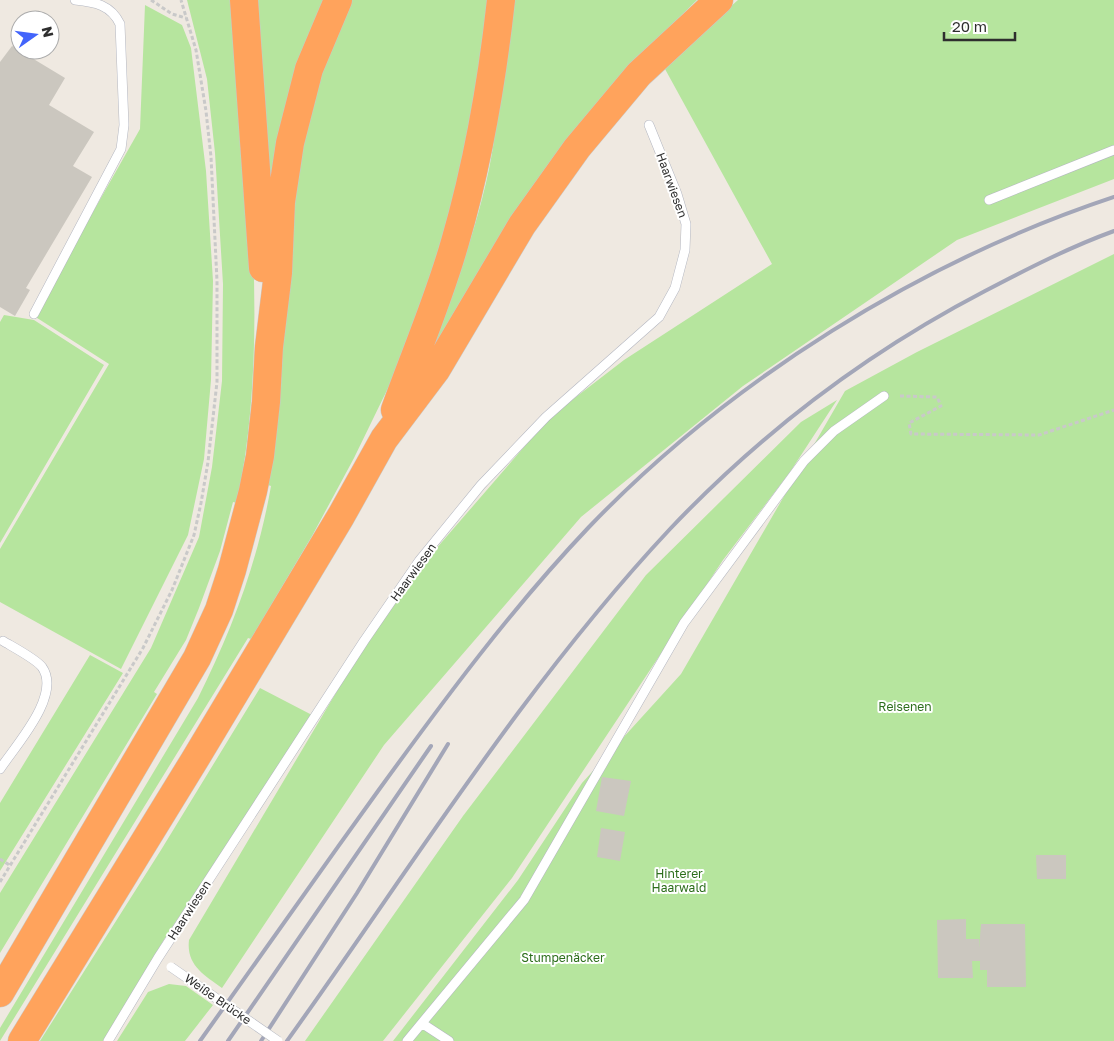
<svg xmlns="http://www.w3.org/2000/svg" width="1114" height="1041" viewBox="0 0 1114 1041" font-family="'Golos Text',sans-serif">
	<style>
		.green { fill: #b6e59e }
		.building { fill: #cbc7bf }
		.lines { fill: none; stroke-linecap: round; stroke-linejoin: round }
		.lane-casing { stroke: #b4b7c1; stroke-width: 10 }
		.highway-casing { stroke: #c9c9c9; stroke-width: 29 }
		.path { stroke: #c9c9c9; stroke-width: 3; stroke-dasharray: 4 2.5; stroke-linecap: butt }
		.lane { stroke: #fff; stroke-width: 9 }
		.highway { stroke: #ffa35c; stroke-width: 28 }
		.rail { stroke: #a3a6b8; stroke-width: 4 }
		.lane-bridge-casing { stroke: #b4b7c1; stroke-width: 10; stroke-linecap: butt }
		.lane-bridge { stroke: #fff; stroke-width: 9 }
		.labels { text-anchor: middle; dominant-baseline: central; stroke-width: 4; stroke-linejoin: round; paint-order: stroke }
		.street-label { font-size: 12px; fill: #2e2e2e; stroke: #fff }
		.park-label { font-size: 12px; fill: #2c6e1b; stroke: #fff }
	</style>
	<rect width="100%" height="100%" fill="#efe9e1"/>
	<path class="green" d="M187,0h47c13,167 37,338 3,503l-4,-1 -13,49 -21,57 -13,32 -32,52 3,2 -157,259v-60l151,-245 48,-111 13,-70 10,-86 1,-97 -8,-131 -8,-74z
		M253,0h75l-54,193h-7z
		M349,0h142l-21,145 -44,149 -37,92 -35,72 -42,78 -61,103 -3,-1 -248,403v-13l198,-330c34,-68 60,-137 73,-212l-3,-1 13,-102 9,-160 15,-110z
		M511,0h186l-42,41 -158,205 -65,103c24,-68 52,-137 62,-209 6,-46 11,-93 17,-140z
		M738,0h376v179l-157,61 -214,146 -162,131 -197,228 -162,243c-18,-13 -36,-23 -33,-48l201,-338 160,-185 74,-57 148,-96 -107,-195 47,-46z
		M145,5l37,20 9,23 15,123 7,110 -2,99 -7,79 -16,76 -67,134 -121,-67v-53l109,-185 -75,-48 106,-187z
		M1114,254v787h-721l125,-161 64,-97 99,-109 164,-283 72,-39z
		M4,315l30,5 70,45 -104,178v-221z
		M837,400l-47,72 -67,88 -211,318 -129,163h-78l158,-225 183,-241 155,-153z
		M90,655l33,18 -123,198v-68z
		M260,688l52,27 -147,223 -62,103h-63l121,-191z
		M169,984l17,2 27,19 -28,36h-68l31,-49z"/>
	<path class="building" d="M12,46l53,32 -16,27 45,27 -21,34 19,11 -66,111 4,2 -15,26 -15,-9v-245z
		M602,777l29,4 -7,35 -28,-5z
		M601,828l24,4 -5,29 -23,-4z
		M1036,855h30v24h-29z
		M966,919v20h13v9l2,-24h44l1,63h-39v-17h-7v-9h-8l1,17h-35l-1,-58z"/>
	<g class="lines">
		<g class="lane-casing">
			<path id="lane" d="M989,200l125,-50
				M34,314l87,-165 3,-24 -4,-101c-9,-19 -25,-22 -45,-24
				M0,769c16,-24 62,-74 42,-102 -6,-8 -29,-20 -39,-26
				M423,1024l26,17
				M108,1041l50,-83 206,-317 55,-80 62,-76 65,-68 113,-100 16,-29 10,-38 1,-26 -9,-30 -28,-69
				M407,1041l117,-141 160,-277 120,-162 30,-30 50,-35"/>
		</g>
		<g class="highway-casing">
			<path id="highway" d="M244,0l19,268
				M395,410c20,-56 44,-111 60,-168 23,-79 37,-160 46,-242
				M0,993l197,-335 22,-48 13,-40 21,-79 7,-35 6,-54 3,-55 9,-74 3,-71 9,-59 19,-74 29,-69
				M22,1041l172,-280 147,-245 43,-77 52,-69 86,-145 55,-77 62,-74 80,-74"/>
		</g>
		<path class="path" d="M151,0l21,14 14,4
			M900,396l37,1 4,9 -32,17 2,11 128,1 75,-25
			M0,859l11,7
			M0,882l143,-234 29,-58 22,-55 7,-32 7,-41 9,-80v-101l-6,-124 -5,-46 -10,-61 -15,-50"/>
		<use href="#lane" class="lane"/>
		<use href="#highway" class="highway"/>
		<path class="rail" d="M200,1041c59,-83 118,-167 178,-250 66,-91 133,-182 211,-264 141,-147 332,-266 525,-330
			M228,1041l203,-295
			M261,1041l96,-148 91,-149
			M287,1041c124,-173 237,-356 383,-512 91,-96 198,-177 315,-238 42,-22 85,-44 129,-60"/>
		<g class="lane-bridge-casing">
			<path id="lane-bridge" d="M171,967l107,74"/>
		</g>
		<use href="#lane-bridge" class="lane-bridge"/>
	</g>
	<g class="labels">
		<g class="street-label">
			<text transform="translate(672 185) rotate(70)">Haarwiesen</text>
			<text transform="translate(413 572) rotate(-54)">Haarwiesen</text>
			<text transform="translate(189 910) rotate(-57)">Haarwiesen</text>
			<text transform="translate(218 999) rotate(35)">Weiße Brücke</text>
		</g>
		<g class="park-label">
			<text x="905" y="706">Reisenen</text>
			<text x="679" y="873">Hinterer<tspan x="679" dy="14">Haarwald</tspan></text>
			<text x="563" y="957">Stumpenäcker</text>
		</g>
	</g>
	<g transform="translate(35 35) rotate(76)"><circle r="24" fill="#ffffff" stroke="#ababab"/>
	<path d="M0-4L9 19L0 12L-9 19Z" fill="#4264fb"/>
	<text y="-8" font-size="14" font-weight="bold" text-anchor="middle" fill="#2e2e2e">N</text>
	</g>
	<path d="M944 32v8h71v-8" fill="none" stroke="#2e2e2e" stroke-width="2.5"/>
	<text x="952" y="32" font-size="15" fill="#2e2e2e" stroke="#ffffff" stroke-width="4" paint-order="stroke">20 m</text>
</svg>
